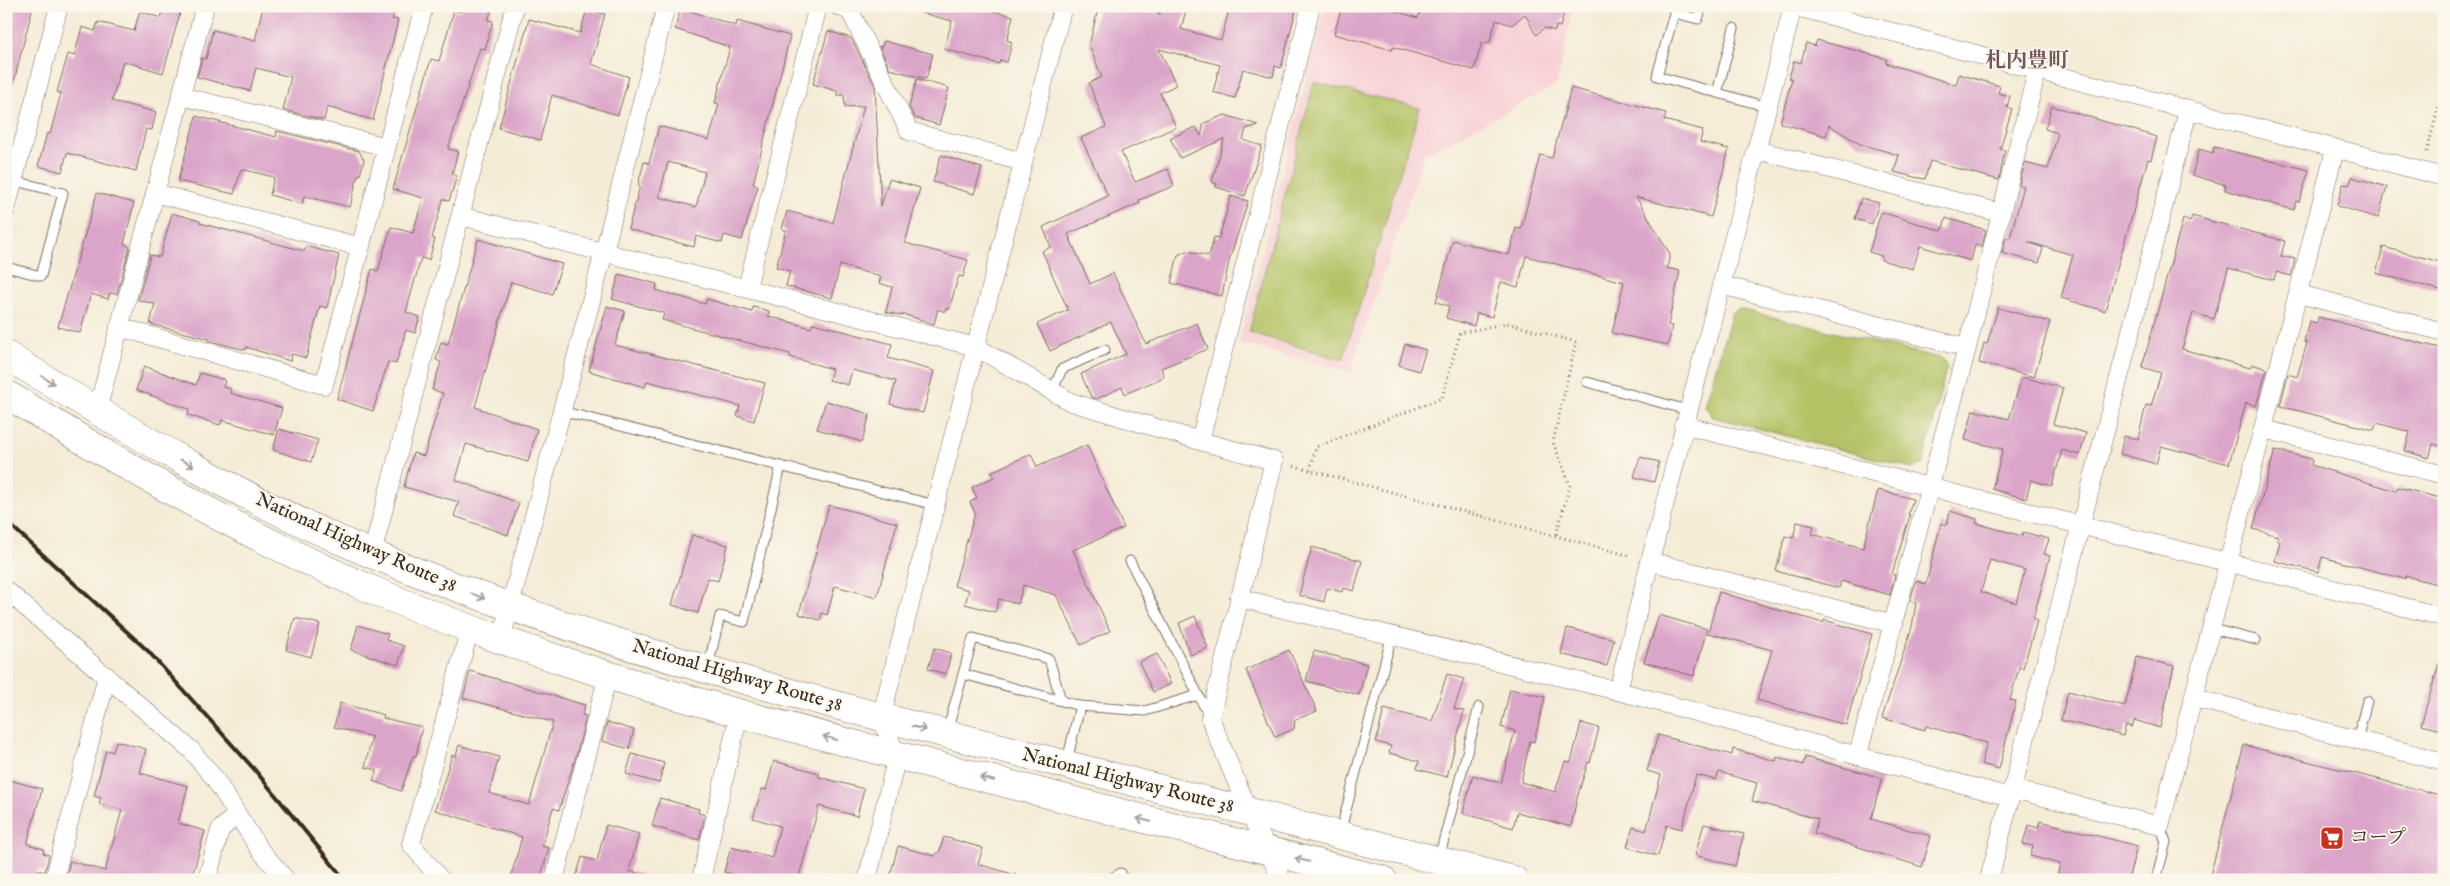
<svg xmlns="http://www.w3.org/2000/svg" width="2450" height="886" viewBox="0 0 2450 886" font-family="'IM FELL English','Noto Serif JP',serif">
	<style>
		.built { fill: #f7cfd4 }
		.green { fill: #b4c265; stroke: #787642 }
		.building { fill: #dba5c9; fill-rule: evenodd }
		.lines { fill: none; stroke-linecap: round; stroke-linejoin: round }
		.service-casing { stroke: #7c6e5f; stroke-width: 11 }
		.minor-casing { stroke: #7c6e5f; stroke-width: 19 }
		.trunk-casing { stroke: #7c6e5f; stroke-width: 29 }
		.path { stroke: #7c6e5f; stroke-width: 3; stroke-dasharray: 1 4; stroke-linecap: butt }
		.service { stroke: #fff; stroke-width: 9 }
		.minor { stroke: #fff; stroke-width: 18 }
		.trunk { stroke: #fff; stroke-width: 28 }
		.rail { stroke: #3b2a1e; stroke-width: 4 }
		.oneway { stroke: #a79f9a }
		.labels { text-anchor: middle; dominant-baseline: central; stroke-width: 4; stroke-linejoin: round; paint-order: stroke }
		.street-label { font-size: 19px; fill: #3b2a1e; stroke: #fbf7ec }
		.poi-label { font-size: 19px; fill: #3b2a1e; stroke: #fbf7ec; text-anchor: start }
		.quarter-label { font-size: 21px; font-weight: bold; fill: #73555a; stroke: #fbf7ec }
	</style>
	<rect width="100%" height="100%" fill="#fbf7ec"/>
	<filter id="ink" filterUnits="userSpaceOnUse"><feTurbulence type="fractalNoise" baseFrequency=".02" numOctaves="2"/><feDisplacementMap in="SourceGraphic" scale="10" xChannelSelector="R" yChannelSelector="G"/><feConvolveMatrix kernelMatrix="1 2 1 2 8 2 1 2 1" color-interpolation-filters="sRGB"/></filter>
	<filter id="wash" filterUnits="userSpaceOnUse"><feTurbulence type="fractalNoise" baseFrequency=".0096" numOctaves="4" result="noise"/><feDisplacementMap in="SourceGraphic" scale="20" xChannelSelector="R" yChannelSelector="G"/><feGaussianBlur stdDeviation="1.12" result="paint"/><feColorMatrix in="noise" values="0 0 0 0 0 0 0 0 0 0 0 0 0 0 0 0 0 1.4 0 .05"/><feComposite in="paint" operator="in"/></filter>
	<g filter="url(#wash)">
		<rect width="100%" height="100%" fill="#f5ecd7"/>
		<path class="built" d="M1325,6h248l-16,79 -133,70 -74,217 -111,-29z"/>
		<path class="green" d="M1314,82l106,26 -77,252 -94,-28z
			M1740,309l203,50 4,7 -24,98 -11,4 -199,-51 -8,-11 27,-94z"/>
		<g id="blocks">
			<path class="building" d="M6,6h27l-20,79h-7z
				M164,6h18l-19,67 -40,-12 -11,40 44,11 -4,18 -6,-1 -10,42 -69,-18 -5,19 -24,-6 9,-33 3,1 11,-41 -4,-1 11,-38 6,2 8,-29 13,4 3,-9 36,9 6,-20 21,7z
				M263,6h103l28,8 -2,5 6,1 -25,100 -46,-13 -3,13 -41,-10 8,-33 -35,-9 -6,23 -53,-14 5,-19 4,1 7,-29 42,11z
				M461,6h32l-5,14 5,1 -8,28 -5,-1 -32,101 10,2 -6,23 5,2 -8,25 -6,-2 -11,39 3,1 -6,21 -8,-2 -15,54 14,5 -5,16 -9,-3 -10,34 -8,-2 -15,49 -36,-12 35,-130 6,2 13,-44 22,6 10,-35 -30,-9 38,-130 8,2 15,-51 6,2z
				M920,6h54l39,10 -6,24 5,2 -5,20 -7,-2 -1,4 -55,-15 8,-28 -33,-9z
				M1099,6h34l27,8 1,-8h26l-6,23 40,11 9,-34h67l-16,62 -6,-2 -2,11 -30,-8 -8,29 -22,-6 7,-27 -61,-16 17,36 -16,8 16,34 -55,25 14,30 33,-13 6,17 -35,14 1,3 -72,31 22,50 23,-11 33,71 51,-21 11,26 -47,19 3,9 -39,17 -3,-7 -25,12 -6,-2 -10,-23 45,-20 -15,-32 -61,29 -13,-27 31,-14 -26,-59 9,-4 -8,-20 65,-31 -27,-58 25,-11 -17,-44 13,-6 -13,-32z
				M1342,6h37l39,12 4,-12h144l-6,21 -4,-1 -1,5 -11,-3 -8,7 -11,-21 -13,11 -16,-5 -7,24 -7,-2 -8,28 -81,-23 -1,3 -58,-16z
				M681,8l55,18 1,-5 53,15 -37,148 5,2 -16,54 -18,-5 -2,8 -26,-7 -2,11 -66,-18 12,-43 -2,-1 6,-23 5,1 10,-37 50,14 10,-36 -4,-1 15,-56 -55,-18zM668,162l37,10 -9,35 -37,-10z
				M587,9l18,5 -14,50 38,13 -11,38 -66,-20 -12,45 -41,-12 30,-109 51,14z
				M828,31l23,7 24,48 6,120 8,-27 31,9 -15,55 63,17 -5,17 -4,-1 -2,5 -8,29 -3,-2 -1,4 -7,-3 -4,15 -31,-10v2l-17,-4 6,-25 -13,-4 2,-6 -41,-12 -8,33 -46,-12 4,-15 -14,-4 10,-37 -4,-1 5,-18 46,12 31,-117 -19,1 -1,-12h-7v-4l-24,-7z
				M1817,40l70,19 -1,4 70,22 3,-11 41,12 -2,7 12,3 -3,11 5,2 -12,40 5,1 -6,30 -69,-19 -5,18 -11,-2 -20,-5 5,-17 -39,-11 -31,-19 -3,11 -46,-13 12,-44 -3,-1 5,-17 7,2 5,-20 9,3z
				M884,41l49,13 -7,25 -36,-10 -11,-23 3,1z
				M917,79l32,9 -10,37 -24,-7 -6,-11z
				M1571,88l95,25 -2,7 39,10 -3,12 29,7 -18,68 -75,-20 34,57 -3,14 13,3 -12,54 4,1 -4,19 -56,-12 12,-51 -98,-26 -8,31 -17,-5 -9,35 -15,-4 -3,13 -28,-8 3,-12 -13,-4 17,-62 56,15 7,-27 5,1 19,-74 12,3z
				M2052,106l105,31 -6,23 -3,-1 -43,152 -44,-13 12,-43 -45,-13 15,6 -4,15 -37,-10 4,-16 4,1 14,-52 -5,-1 6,-22 23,6 10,-36 -13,-4z
				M1225,115l33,10 -12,4 -3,11 19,6 -17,50 -29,-9 1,-3 -5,-2 12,-43 -44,19 -10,-20 26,-11 5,9 3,-13z
				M196,116l80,21 1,-6 82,20 5,9 -4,15h-2l-8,32 -46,-11 -2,8 -32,-9 4,-18 -33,-8 -7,25 -56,-13z
				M2214,147l95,23 -10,32 -3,-1 -2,9 -69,-20 1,-5 -34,-10 7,-26 14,4z
				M941,155l41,13 -8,26 -41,-12z
				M2352,177l35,10 -9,31 -41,-12 6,-22 6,1z
				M97,193l37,10 -10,41 6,3 -13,47 -7,-1 -2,6 -17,-5 -11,39 -22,-6z
				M1231,196l17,5 -19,60 -7,35 -51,-13 7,-28 9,-4 22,5 5,-19 5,1z
				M1861,198l18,5 -7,21 -17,-5z
				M1881,212l61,19 4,-13 40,12 -4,17 -7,-2 -4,16 -51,-15 -7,23 -32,-9 1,-4 -13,-4z
				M172,213l28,8v2l104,28 2,-5 33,9 -12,53 -7,-2 -14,52 -14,-4 -2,7 -44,-14v3l-37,-9v-2l-59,-15 5,-20 -17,-4 12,-45 10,2z
				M2192,216l93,25 -4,15 14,3 -4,17 -15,-4 -2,8 -46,-12 -14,51 -21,-6 -11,36 68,19 2,-4 15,5 -11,37 -10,-3 -17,61 -68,-18 -5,18 -36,-10 4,-18 14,3 8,-34 5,1 10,-33 -19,-6 41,-148 7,3z
				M478,239l84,25 -10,30 -41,-12 -36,125 62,22 -9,33 -62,-18 -10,36 63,23 -11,32 -54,-19 5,-14 -55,-15 9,-34 11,3 19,-63 -11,-3 9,-28 -5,-2 5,-18 7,2z
				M2383,247l61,16v28l-68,-18z
				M619,274l38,10 -1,6 49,14 2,-5 45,13 1,-5 16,4 -1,5 43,12 2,-5 79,21 -4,14 46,13 -11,42 -33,-9 6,-23 -44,-11 -4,15 -19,-5 3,-11 -42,-12v-3l-128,-34 2,-7 -52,-14z
				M607,306l18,5 -10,34 150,38 -11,38 -17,-5 3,-10 -93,-25 -2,6 -56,-16z
				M1998,308l52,14 -16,55 -55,-14 5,-20 3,1z
				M2318,317l126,32v98l-11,-3 -4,14 -24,-7 5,-19 -33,-9 -3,7 -94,-24 8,-32 9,3 10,-34 -3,-1 5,-21 8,2z
				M1405,344l21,6 -7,21 -20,-6z
				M144,366l52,19 4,-12 25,7 -2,7 8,2 -1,4 52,15 -8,27 -52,-15 -2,5 -32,-10 1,-6 -53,-19z
				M2022,377l41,11 -10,36 33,9 -6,22 -18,-5 -10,36 -21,-6 -5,19 -34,-10 11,-40 -38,-9 8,-30 36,9z
				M826,401l44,13 -8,28 -45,-13z
				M279,429l39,11 -7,22 -38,-12z
				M1087,445l37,83 -51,22 37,81 -29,14 -25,-50 -33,-10 -5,19 -19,-5 -4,13 -30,-8 4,-14 -15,-4 21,-73 -5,-11 7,-4 -5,-11 22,-10 -3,-5 40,-18 6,13z
				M2275,450l37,9 -1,6 85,26 2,-4 46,12v87l-38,-10 -1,3 -83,-22 -4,15 -43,-11 5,-20 -3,-1 1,-4 -25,-7z
				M1640,457l19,5 -5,20 -20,-5z
				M1878,490l35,9 -5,16h2l-18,59 3,1 -5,20 -49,-14 -2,7 -63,-17 9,-35 8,2 4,-16 17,4 -2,8 51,14z
				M829,505l68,18 -20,74 -42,-11 -8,29 -5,-2 -2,7 -21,-6z
				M1950,511l27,8 -1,4 46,13 1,-4 26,7 -5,15 6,2 -17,63 4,2 -14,47 -4,-1 -9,33 6,1 -17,68 -18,-5 6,-21 -61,-17 -1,4 -43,-12 30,-91 4,-24 -6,-2 6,-20 10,3 15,-61 6,2zM1990,560l35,10 -9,33 -35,-11z
				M692,535l36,10 -10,36 -10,-3 -10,35 -26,-8z
				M1312,547l50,14 -8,30 -11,-3 -1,4 -15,-4 -3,14 -25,-7z
				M1719,592l104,31 1,-3 48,14 -26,91 -89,-25 15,-50 -64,-17z
				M1659,615l48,14 -13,47 -50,-14z
				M1195,616l13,32 -18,7 -11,-32z
				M295,618l25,6 -9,33 -25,-7z
				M358,625l30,9 -2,6 18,6 -6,19 -47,-15z
				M1567,628l47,11 -7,27 -46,-12z
				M934,648l17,5 -5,21 -18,-5z
				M1289,650l28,61 -22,9 -1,9 -19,8 -29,-67z
				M1314,651l53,13 -8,31 -53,-14z
				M1157,654l14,30 -18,8 -14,-30z
				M2137,657l37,9 -14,62 -26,-8 -2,7 -6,-2 -3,11 -62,-16 7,-29 57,15z
				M2439,663l5,1v67l-23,-6z
				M470,671l115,34 -3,10 4,1 -9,37 -18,57 -6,-2 -11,38 7,2 -9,32h-30l12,-43 -87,-27 17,-55 4,1 3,-11 40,12 -10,36 40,12 24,-83 -90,-24z
				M1447,674l17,5 -10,30 10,2 -17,66 -30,-8 2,-8 -30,-8 2,-7 -15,-4 8,-33 48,12z
				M1510,689l35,8 -11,45 -4,-1 -9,41 34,10 10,-31 6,1 10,-39 18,5 -9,35 -2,-1 -11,36 -6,29 -54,-15 -4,16 -50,-15 10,-38 28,8 14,-52 -14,-4z
				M340,703l44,12 -1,3 39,9 -6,29h-3l-12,35 -28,-10 4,-11 -12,-3 7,-30 -38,-10z
				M607,722l27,8 -5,19 -27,-8z
				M1658,735l74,20 1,-6 43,12 1,-4 26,8 2,-8 77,21 -11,41 60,17 -9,31 -108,-34 4,-14 -66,-18 5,-18 -38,-11 -3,8 -20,-5 -14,54 -15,-4 -9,31 -31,-9 6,-20 13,4 15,-56 -14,-4z
				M116,741l30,8 -6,24 48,13 -10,37 27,8 -14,49h-118l-7,-2 4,-17 35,10 17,-61 -23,-6 2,-6 -7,-2 12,-46 7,2z
				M2244,745l200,51v84h-235z
				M632,754l32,9 -5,20 -33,-9z
				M774,761l45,12v4l45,12 -7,27 -38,-10 -21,74h-43l-31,-8 7,-25 41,11 8,-32 -27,-8 9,-29 4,1z
				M6,779l36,10 -15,55 17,5 -1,4 6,2 -4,17 -7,-2 -3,10 -29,-6z
				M660,798l39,11 -1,4 7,2 -6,25 -47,-14z
				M2040,821l97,25 -9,34h-72l4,-16 -30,-8 3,-10 -10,-2 5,-19 10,3z
				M1704,824l40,10 -9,32 -40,-11z
				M606,825l33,9 -10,37 14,4 -1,5h-67l7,-23 15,4z
				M944,837l39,11 -5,16 38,11v5h-127l9,-34 37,10 1,-3h3z"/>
		</g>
	</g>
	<g filter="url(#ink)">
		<use href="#blocks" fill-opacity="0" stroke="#7c6e5f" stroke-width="1"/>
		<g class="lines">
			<g class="service-casing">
				<path id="service" d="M1702,6l-4,13 -24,-6 -17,63 111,31
					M1717,93l17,-65
					M6,267l35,9 22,-83 -52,-13
					M1587,382l100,28
					M1052,392l10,-23 43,-19
					M561,411l374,94
					M1130,561l79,155
					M2212,629l44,11
					M708,667l12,-51 24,6 37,-156
					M963,674l10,-36 76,21 12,41
					M947,732l16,-58 117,32 65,5 53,-16
					M2357,740l10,-39
					M1067,761l13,-55
					M1340,833l52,-198
					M1439,858l40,-151
					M1108,880l13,-7
					M2156,880l10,-38 -6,-16"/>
			</g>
			<g class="minor-casing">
				<path id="minor" d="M838,6l12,5 59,120 114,31
					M1793,6l651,171
					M181,96l206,51
					M1757,150l244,63
					M155,193l206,54
					M6,209l53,-203
					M461,216l515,131 95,55 129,39 74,20 -64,257 39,94 33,68
					M1721,285l246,63
					M747,288l71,-282
					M2299,294l145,38
					M119,327l205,58 100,-379
					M97,411l108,-405
					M1683,425l761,192
					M2264,429l180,46
					M1200,441l111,-435
					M372,554l143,-548
					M1649,561l245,63
					M6,590l185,160 24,29 22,35 -17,16 -13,50
					M1239,598l379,93 392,106
					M501,640l103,-388 62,-246
					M1618,691c55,-229 118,-456 175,-685
					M2194,698l250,64
					M1858,754l109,-406 70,-277
					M2012,789l148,37 175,-676
					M237,814l23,36 26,30
					M54,880l53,-204
					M441,880l-30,-36 59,-216
					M554,880l54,-205
					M701,880l38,-166
					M867,880l30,-124 -16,-38 182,-712
					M1989,880l199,-769"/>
			</g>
			<g class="trunk-casing">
				<path id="trunk" d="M6,355c119,74 239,146 368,200 209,86 429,143 647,198 164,42 328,85 493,127
					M6,394c120,73 241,143 371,198 156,66 320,111 484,154 174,46 348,89 522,134"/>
			</g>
			<path class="path" d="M2427,152l17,-67
				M1294,466l337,90
				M1310,470l6,-23 126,-49 18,-65 47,-10 69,19 -23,100 17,43 -14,51"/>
			<use href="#service" class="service"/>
			<use href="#minor" class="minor"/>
			<use href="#trunk" class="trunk"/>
			<path class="rail" d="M6,521l142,130 106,118 91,111"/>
		</g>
		<defs><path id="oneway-shaft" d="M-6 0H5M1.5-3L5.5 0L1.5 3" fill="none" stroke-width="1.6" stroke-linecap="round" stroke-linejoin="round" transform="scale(1.25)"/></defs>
		<g class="oneway">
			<use href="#oneway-shaft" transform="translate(48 380) rotate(32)"/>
			<use href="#oneway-shaft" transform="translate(187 463) rotate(28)"/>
			<use href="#oneway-shaft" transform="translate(478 596) rotate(22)"/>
			<use href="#oneway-shaft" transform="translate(919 728) rotate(14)"/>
			<use href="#oneway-shaft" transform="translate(830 738) rotate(-165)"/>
			<use href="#oneway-shaft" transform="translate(987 779) rotate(-166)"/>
			<use href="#oneway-shaft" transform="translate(1144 820) rotate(-166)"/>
			<use href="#oneway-shaft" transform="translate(1302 860) rotate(-166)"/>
		</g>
	</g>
	<defs>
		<g id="supermarket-square" transform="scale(1.25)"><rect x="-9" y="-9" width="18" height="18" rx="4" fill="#c8321e" stroke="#fbf7ec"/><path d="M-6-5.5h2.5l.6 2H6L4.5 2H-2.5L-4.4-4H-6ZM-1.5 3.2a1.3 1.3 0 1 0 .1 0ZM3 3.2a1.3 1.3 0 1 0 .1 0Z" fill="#fff"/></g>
	</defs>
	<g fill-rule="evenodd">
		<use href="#supermarket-square" x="2332" y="838"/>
	</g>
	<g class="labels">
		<g class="street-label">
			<text transform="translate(356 543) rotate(24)">National Highway Route 38</text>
			<text transform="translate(737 676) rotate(16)">National Highway Route 38</text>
			<text transform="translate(1128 781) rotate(14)">National Highway Route 38</text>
		</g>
		<g class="poi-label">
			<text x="2350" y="838">コープ</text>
		</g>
		<g class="quarter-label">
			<text x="2027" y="61">札内豊町</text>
		</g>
	</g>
	<rect width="2450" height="886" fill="none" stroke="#fbf7ec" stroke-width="25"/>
</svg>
